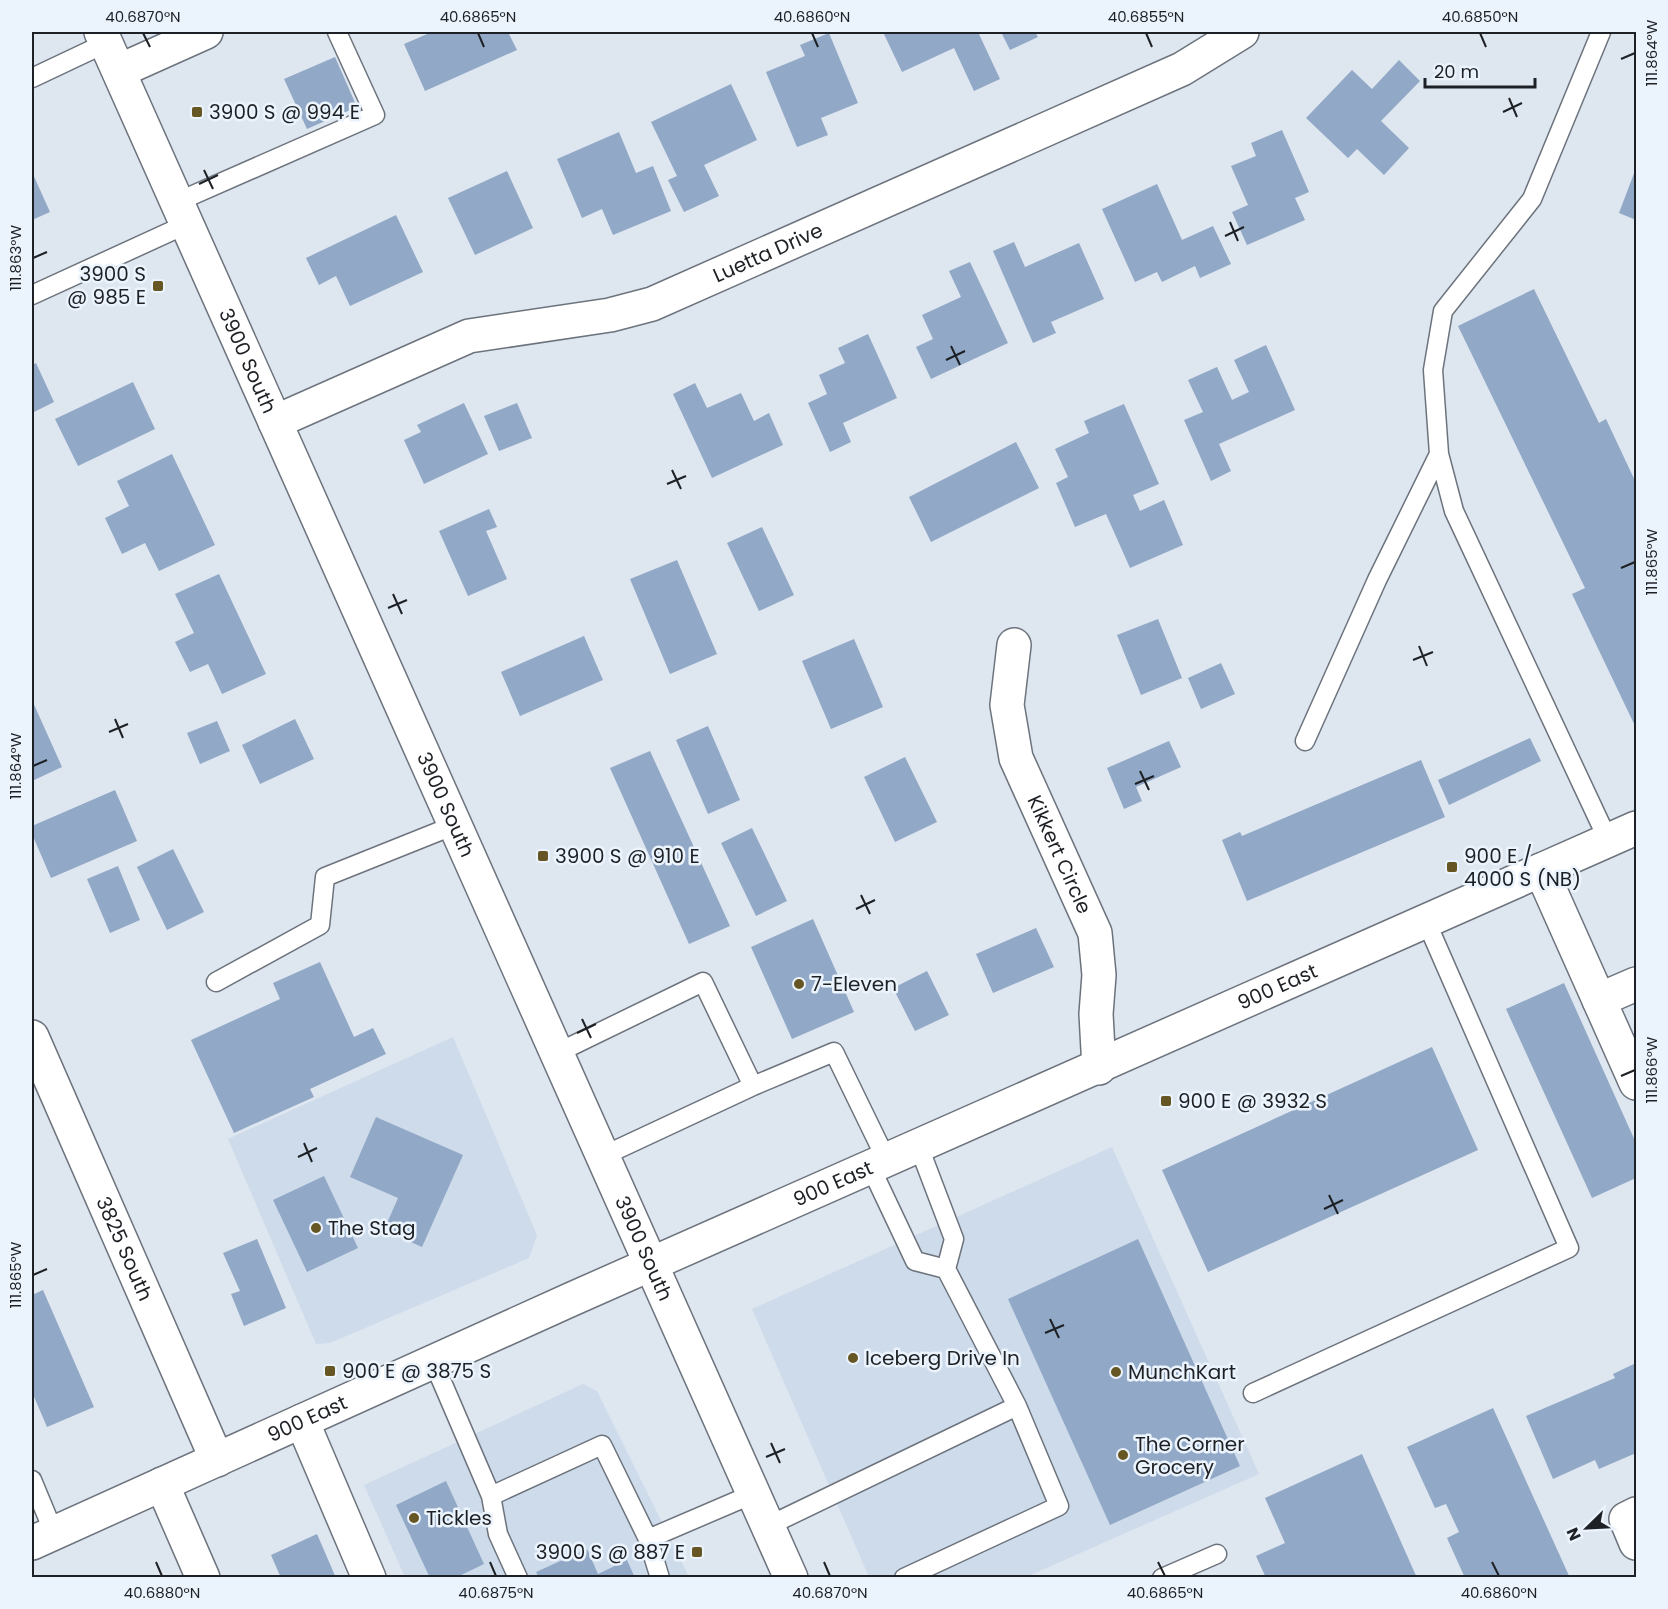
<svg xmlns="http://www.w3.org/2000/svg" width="1668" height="1609" viewBox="0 0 1668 1609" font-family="Poppins,sans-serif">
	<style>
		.built { fill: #cedbeb }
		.building { fill: #91a8c6 }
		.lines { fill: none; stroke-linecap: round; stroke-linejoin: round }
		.lane-casing { stroke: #6c737c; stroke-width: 21 }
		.street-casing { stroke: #6c737c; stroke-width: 36 }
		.secondary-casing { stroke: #6c737c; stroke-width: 36 }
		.lane { stroke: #fff; stroke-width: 18 }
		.street { stroke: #fff; stroke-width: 33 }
		.secondary { stroke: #fff; stroke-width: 33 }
		.ticks { fill: none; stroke: #1d2024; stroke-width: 2 }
		.poi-dot { fill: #655623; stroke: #ebf3fd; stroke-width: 2 }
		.labels { text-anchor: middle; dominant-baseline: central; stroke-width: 5; stroke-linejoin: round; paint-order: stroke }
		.poi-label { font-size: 20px; fill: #1d2024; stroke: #ebf3fd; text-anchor: start }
		.street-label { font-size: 20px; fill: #1d2024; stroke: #ebf3fd }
		.neatline { fill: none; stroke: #1d2024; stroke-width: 2 }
		.ticks-label { font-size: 15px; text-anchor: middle; fill: #1d2024 }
	</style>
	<rect width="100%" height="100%" fill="#dee6f0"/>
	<path class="built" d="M453,1037l84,198 -8,23 -199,85 -14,1 -88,-205z
		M1112,1147l147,327 -233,103h-157l-117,-268z
		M583,1384l14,7 92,186h-284l-41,-92z"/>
	<path class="building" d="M432,32h76l9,18 -92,41 -21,-47z
		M883,32h95l22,47 -26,12 -20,-43 -52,24z
		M1001,32h34l3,5 -28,13z
		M829,33l29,70 -37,15 7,17 -31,12 -31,-75 39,-16 -5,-11z
		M335,57l22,50 -50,22 -23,-50z
		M1399,60l21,21 -39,40 28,27 -25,27 -27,-26 -9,9 -42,-40 46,-48 20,19z
		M731,84l26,56 -53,25 15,31 -35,16 -16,-32 9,-4 -26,-54z
		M1282,130l27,62 -14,6 10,22 -58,25 -15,-33 16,-7 -17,-39 25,-10 -5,-13z
		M619,132l17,41 17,-7 18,45 -58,24 -11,-26 -20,9 -25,-59z
		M1636,168v52l-17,-7z
		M507,171l26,57 -58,27 -27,-57z
		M32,172l18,40 -18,8z
		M1157,184l25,56 31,-14 18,38 -31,14 -5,-12 -33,16 -5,-10 -22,10 -33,-73z
		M396,215l27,57 -73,34 -14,-30 -17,9 -13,-27z
		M1014,242l11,25 54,-24 25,56 -53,23 5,11 -23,10 -40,-92z
		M970,262l38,81 -77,36 -15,-32 17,-8 -11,-24 39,-18 -12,-26z
		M1534,289l65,134 7,-4 30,64v245l-64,-134 13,-6 -127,-262z
		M868,334l29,64 -54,25 8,19 -21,10 -22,-49 19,-9 -8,-19 26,-12 -7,-15z
		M1266,345l29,65 -76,34 12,27 -20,10 -27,-61 19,-8 -15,-32 29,-13 15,33 17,-8 -15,-32z
		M36,363l18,39 -22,11v-48z
		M133,382l22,47 -77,37 -23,-47z
		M695,383l12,25 34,-15 13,28 15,-8 14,32 -71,33 -39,-84z
		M464,403l24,51 -64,30 -20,-44 17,-8 -4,-7z
		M517,403l15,35 -33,13 -15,-35z
		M1124,404l35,80 -26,11 7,16 24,-11 19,45 -53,23 -24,-54 -31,13 -19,-44 12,-6 -13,-28 34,-16 -5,-12z
		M1016,442l23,46 -108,54 -22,-45z
		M172,454l43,91 -56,26 -14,-28 -23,11 -17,-36 24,-12 -12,-25z
		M489,509l8,18 -11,4 21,48 -39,17 -29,-65z
		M762,527l32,68 -35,16 -32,-68z
		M677,560l40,94 -47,20 -40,-95z
		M219,574l47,100 -44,20 -14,-30 -18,8 -15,-30 19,-9 -19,-39z
		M1158,619l24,59 -41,17 -24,-60z
		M584,636l19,44 -83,36 -19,-44z
		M854,639l29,68 -52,22 -29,-68z
		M1221,663l14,31 -34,15 -13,-31z
		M32,700l30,67 -30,14z
		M295,719l19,40 -54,25 -18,-39z
		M217,721l13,30 -30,13 -13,-31z
		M708,726l32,74 -32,14 -32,-74z
		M1530,738l11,23 -92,44 -11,-25z
		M1169,741l12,26 -45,20 6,14 -18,8 -17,-41z
		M650,751l80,175 -41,18 -79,-176z
		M905,757l32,65 -42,20 -31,-65z
		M1421,760l24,57 -198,84 -25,-61 18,-8 2,4z
		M115,790l22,51 -86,37 -19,-44v-8z
		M752,828l35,73 -31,15 -35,-73z
		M173,849l31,63 -37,18 -30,-63z
		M118,866l22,54 -30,13 -23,-54z
		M813,919l41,93 -62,27 -41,-92z
		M1036,928l18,39 -61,26 -17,-39z
		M320,962l34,75 19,-9 13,26 -76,35 4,8 -80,36 -43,-93 89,-41 -7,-16z
		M927,971l22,44 -34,16 -22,-43z
		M1564,983l72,160v35l-44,20 -86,-189z
		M1432,1047l46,103 -270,122 -46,-102z
		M376,1117l87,38 -41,92 -38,-17 14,-32 -48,-21z
		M324,1176l34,72 -51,24 -34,-72z
		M257,1239l29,69 -42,18 -13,-32 9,-3 -17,-38z
		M1138,1239l102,227 -130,59 -102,-226z
		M43,1290l51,117 -47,20 -15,-35v-97z
		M1636,1363v90l-37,16 -4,-9 -42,19 -27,-63 89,-38 -2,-4z
		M1493,1408l77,170h-105l-18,-40 12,-6 -13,-28 -11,4 -28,-61z
		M1362,1454l55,124h-151l-10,-22 29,-13 -20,-45z
		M446,1481l38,83 -29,14h-25l-34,-73z
		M317,1534l19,44h-55l-10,-23z
		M587,1549l11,25 29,-14 8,18h-96l-3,-6z"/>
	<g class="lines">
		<g class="lane-casing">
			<path id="lane" d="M1601,32l-69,167 -89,112 -10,59 6,84 15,57 154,329
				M32,78l74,-35
				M177,202l198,-87 -38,-83
				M32,295l155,-71
				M1305,741l72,-161 62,-126
				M216,982l104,-57 5,-48 130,-52
				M557,1053l146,-71 50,104 -150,70
				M753,1086l81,-34 53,109
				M871,1168l44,93 31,8 8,-30 -35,-92
				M433,1361l58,135 111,-51 46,94 105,-45
				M1253,1393l316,-145 -143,-327
				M32,1480l22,53
				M491,1496l7,38 20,44
				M768,1526l249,-120 -71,-137
				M648,1539l12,39
				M904,1578l155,-72 -42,-100
				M1162,1578l55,-24"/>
		</g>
		<g class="street-casing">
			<g id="street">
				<path d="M119,71l87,-39"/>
				<path id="s1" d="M275,422l194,-86 141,-21 42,-11 530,-235 60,-37"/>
				<path id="s2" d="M1014,645l-7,60 9,53 79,175 4,42 -3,39 3,54"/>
				<path d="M1541,870l95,213"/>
				<path d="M1599,1000l37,-16"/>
				<path id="s3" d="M32,1037l185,423"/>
				<path d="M302,1421l67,157"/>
				<path d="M162,1484l41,94"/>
				<path d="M1636,1514l-10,5 10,24"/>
			</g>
		</g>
		<g class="secondary-casing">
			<g id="secondary">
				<path id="s4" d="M101,32l690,1546"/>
				<path id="s5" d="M32,1543l540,-244 1064,-471"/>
			</g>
		</g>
		<use href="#lane" class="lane"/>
		<use href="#street" class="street"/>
		<use href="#secondary" class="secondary"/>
	</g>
	<path class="ticks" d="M143,33l7,14M478,33l6,14M812,33l6,14M1146,33l6,14M1480,33l6,14M1621,59l14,-6M1509,98l8,19M1503,112l19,-9M204,170l9,19M199,184l19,-9M1230,222l8,19M1225,236l19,-9M33,258l14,-6M951,346l9,19M946,360l19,-9M672,470l9,19M667,484l19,-8M1621,568l14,-6M393,594l9,20M388,608l19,-8M1419,646l8,20M1413,660l20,-8M115,719l8,19M109,732l19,-8M33,766l14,-6M1140,771l9,19M1135,784l19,-8M861,895l9,19M856,909l19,-9M582,1019l9,19M577,1033l19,-9M1621,1076l14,-6M304,1143l8,19M298,1157l19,-9M1329,1195l9,19M1324,1209l19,-9M33,1275l14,-6M1050,1319l9,19M1045,1333l19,-8M771,1443l9,20M766,1457l19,-8M156,1562l6,14M490,1562l6,14M824,1562l6,14M1158,1562l7,14M1492,1562l7,14"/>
	<g class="poi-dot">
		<rect x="191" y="106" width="12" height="12" rx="3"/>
		<rect x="152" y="280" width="12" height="12" rx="3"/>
		<rect x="537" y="850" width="12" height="12" rx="3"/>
		<rect x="1446" y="861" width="12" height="12" rx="3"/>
		<circle cx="799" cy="984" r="6"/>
		<rect x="1160" y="1095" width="12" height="12" rx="3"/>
		<circle cx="316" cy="1228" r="6"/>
		<circle cx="853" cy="1358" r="6"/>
		<rect x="324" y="1365" width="12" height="12" rx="3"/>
		<circle cx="1116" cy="1372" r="6"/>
		<circle cx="1123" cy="1455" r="6"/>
		<circle cx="414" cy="1518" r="6"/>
		<rect x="691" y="1546" width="12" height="12" rx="3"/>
	</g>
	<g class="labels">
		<g class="poi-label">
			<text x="209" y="112">3900 S @ 994 E</text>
			<text x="146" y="274" text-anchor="end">3900 S<tspan x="146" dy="23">@ 985 E</tspan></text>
			<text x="555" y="856">3900 S @ 910 E</text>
			<text x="1464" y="856">900 E /<tspan x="1464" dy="23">4000 S (NB)</tspan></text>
			<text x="811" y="984">7-Eleven</text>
			<text x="1178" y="1101">900 E @ 3932 S</text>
			<text x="328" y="1228">The Stag</text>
			<text x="865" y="1358">Iceberg Drive In</text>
			<text x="342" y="1371">900 E @ 3875 S</text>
			<text x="1128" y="1372">MunchKart</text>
			<text x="1135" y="1444">The Corner<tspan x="1135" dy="23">Grocery</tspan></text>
			<text x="426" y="1518">Tickles</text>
			<text x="685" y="1552" text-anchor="end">3900 S @ 887 E</text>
		</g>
		<g class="street-label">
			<text stroke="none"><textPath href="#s1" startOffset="525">Luetta Drive</textPath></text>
			<text stroke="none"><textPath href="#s4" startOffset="360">3900 South</textPath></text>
			<text stroke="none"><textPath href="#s4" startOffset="846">3900 South</textPath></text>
			<text stroke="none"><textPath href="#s2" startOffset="220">Kikkert Circle</textPath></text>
			<text stroke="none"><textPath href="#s5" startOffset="1364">900 East</textPath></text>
			<text stroke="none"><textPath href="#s5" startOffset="878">900 East</textPath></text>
			<text stroke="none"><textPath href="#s3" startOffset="231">3825 South</textPath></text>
			<text stroke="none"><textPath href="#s4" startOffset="1332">3900 South</textPath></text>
			<text stroke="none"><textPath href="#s5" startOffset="302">900 East</textPath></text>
		</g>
	</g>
	<rect width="1668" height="1609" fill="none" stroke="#ebf3fd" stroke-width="66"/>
	<g transform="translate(1587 1528) rotate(246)" stroke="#ebf3fd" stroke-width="4.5" paint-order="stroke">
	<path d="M0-4.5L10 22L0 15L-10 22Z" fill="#1d2024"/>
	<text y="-9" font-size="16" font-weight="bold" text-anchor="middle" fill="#1d2024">N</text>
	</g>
	<path d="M1425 78v9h110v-9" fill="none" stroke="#1d2024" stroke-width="3"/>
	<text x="1434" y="78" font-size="18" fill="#1d2024" stroke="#ebf3fd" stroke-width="4.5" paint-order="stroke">20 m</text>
	<rect x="33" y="33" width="1602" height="1543" class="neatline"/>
	<g class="ticks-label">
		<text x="143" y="22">40.6870°N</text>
		<text x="478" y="22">40.6865°N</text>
		<text x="812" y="22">40.6860°N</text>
		<text x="1146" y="22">40.6855°N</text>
		<text x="1480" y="22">40.6850°N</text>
		<text transform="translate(1652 53) rotate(-90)" y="5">111.864°W</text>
		<text transform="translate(16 258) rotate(-90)" y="5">111.863°W</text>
		<text transform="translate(1652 562) rotate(-90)" y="5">111.865°W</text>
		<text transform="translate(16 766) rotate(-90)" y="5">111.864°W</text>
		<text transform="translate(1652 1070) rotate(-90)" y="5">111.866°W</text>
		<text transform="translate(16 1275) rotate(-90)" y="5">111.865°W</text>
		<text x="162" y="1598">40.6880°N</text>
		<text x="496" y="1598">40.6875°N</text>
		<text x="830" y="1598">40.6870°N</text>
		<text x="1165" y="1598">40.6865°N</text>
		<text x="1499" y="1598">40.6860°N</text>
	</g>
</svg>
